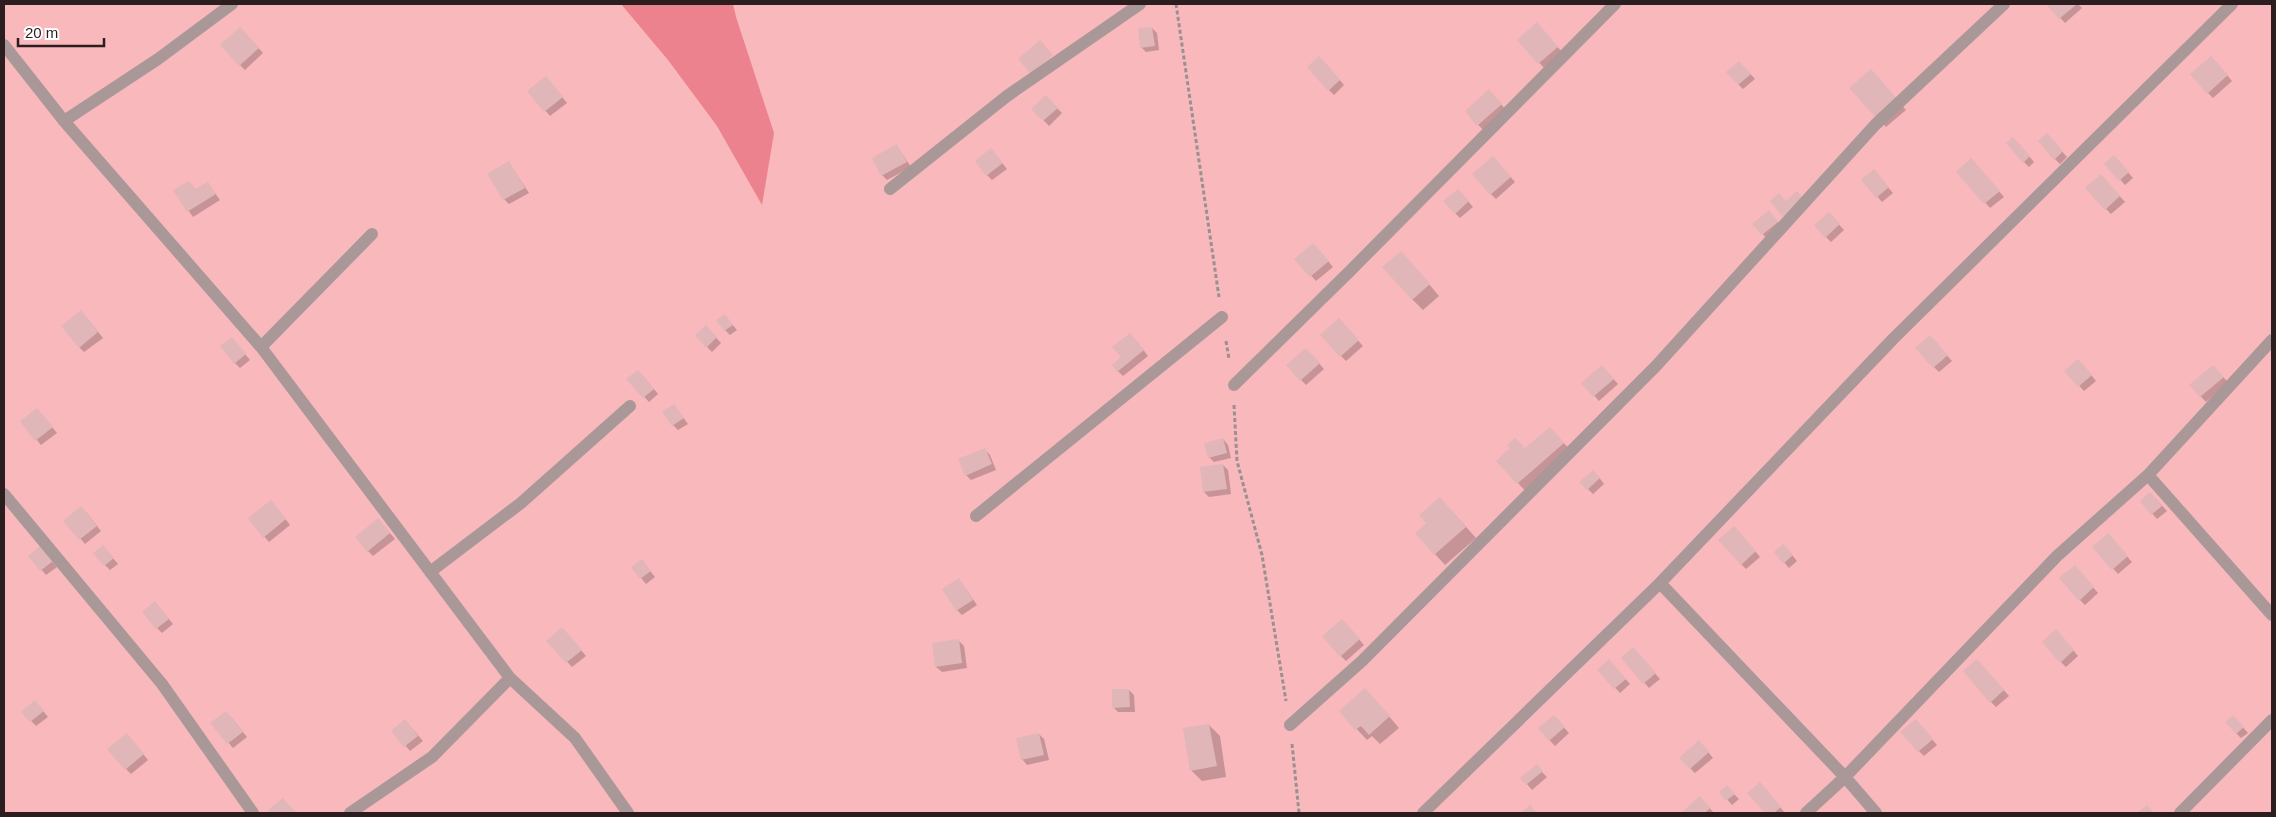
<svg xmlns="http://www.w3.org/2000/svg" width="2276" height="817" viewBox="0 0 2276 817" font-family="Arial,sans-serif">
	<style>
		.green { fill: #f8b8bc }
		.water { fill: #eb828d }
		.shadow { fill: #0003 }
		.building { fill: #e0b6b9 }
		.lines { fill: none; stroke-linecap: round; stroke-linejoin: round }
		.path { stroke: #9b9091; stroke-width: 3; stroke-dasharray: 4 2.5; stroke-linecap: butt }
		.minor { stroke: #aa9898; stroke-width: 12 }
	</style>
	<rect width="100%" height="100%" fill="#faf1f2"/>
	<path class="green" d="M4,4h2268v809h-2268z"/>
	<path class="water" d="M621,4h112l3,13 38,116 -12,72 -45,-79 -49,-66z"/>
	<path class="shadow" d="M2047,4h31l4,4 -17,15z
		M1152,28l5,5 2,17 -13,2 -5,-5z
		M1542,29l20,23 -18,16 -25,-28z
		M245,33l18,20 -18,17 -5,-5z
		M1324,62l20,23 -10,10 -5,-5z
		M2216,62l16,19 -19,17 -5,-5z
		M1744,67l11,12 -12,10 -5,-5z
		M1881,81l25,29 -20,17 -10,-11z
		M551,83l16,20 -17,13 -21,-25z
		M1494,96l12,14 -23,20 -17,-19z
		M1046,97l16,16 -13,13 -16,-17z
		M2052,140l15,17 -7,7 -5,-5z
		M2018,143l16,19 -5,5 -5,-5z
		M897,146l14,21 -24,13 -5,-5z
		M996,155l11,14 -15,11 -5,-5z
		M2119,162l14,16 -8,7 -19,-21z
		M509,163l20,30 -20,11 -5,-5z
		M1498,163l17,19 -19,17 -5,-5z
		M1976,165l28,32 -14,11 -32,-36z
		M1878,176l15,17 -11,9 -19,-22z
		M2106,181l19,21 -14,12 -5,-5z
		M189,182l7,8 12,-7 12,17 -27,17 -18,-26z
		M1463,195l10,12 -13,11 -5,-5z
		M1773,217l9,10 -14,13 -14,-16z
		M1834,219l10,11 -13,12 -5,-5z
		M1318,249l15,18 -17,14 -20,-22z
		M1411,263l28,33 -16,14 -11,-11z
		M725,316l12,14 -7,5 -5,-5z
		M86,317l17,21 -19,14 -5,-5z
		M1344,325l19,21 -17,15 -5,-5z
		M711,332l10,11 -9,9 -5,-5z
		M1135,339l13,17 -25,20 -5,-5z
		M1935,342l17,19 -13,11 -5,-5z
		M236,343l14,17 -10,8 -5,-5z
		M1311,354l13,15 -18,16 -5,-5z
		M2083,365l13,16 -12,10 -18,-20z
		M1607,372l11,12 -19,17 -16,-18z
		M2218,372l10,10 -22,20 -15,-16z
		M643,376l15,18 -9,8 -21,-23z
		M674,405l14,19 -10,6 -5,-5z
		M42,415l15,18 -16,12 -19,-23z
		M1550,428l24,26 -46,40 -10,-11 8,-33z
		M1223,439l5,6 3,13 -17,4 -5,-5z
		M985,450l5,5 6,15 -25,10 -5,-5z
		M1223,465l5,5 3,24 -22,3 -5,-5z
		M1598,476l6,8 -11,10 -12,-12z
		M2155,498l12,13 -10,8 -16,-18z
		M276,507l14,18 -21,17 -20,-24z
		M1450,509l26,29 -31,27 -28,-31z
		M86,512l15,19 -16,13 -20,-23z
		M378,519l17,20 -22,17 -5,-5z
		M1739,532l21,25 -14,12 -5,-5z
		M2113,540l19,22 -14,12 -24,-27z
		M40,548l17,19 -11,8 -16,-19z
		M1788,550l9,11 -8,7 -14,-16z
		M108,552l10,12 -8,6 -5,-5z
		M646,566l9,11 -9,7 -14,-17z
		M2080,572l18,21 -13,12 -5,-5z
		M963,585l14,20 -15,10 -5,-5z
		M160,608l13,16 -11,9 -5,-5z
		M1347,625l17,20 -18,16 -5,-5z
		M567,634l19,22 -14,11 -24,-26z
		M2061,636l17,20 -12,11 -5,-5z
		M959,641l5,5 3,22 -25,4 -6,-5z
		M1638,654l22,25 -11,9 -26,-30z
		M1614,666l16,18 -10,9 -21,-23z
		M1982,666l27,30 -13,11 -5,-5z
		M1129,690l5,5 1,17h-17l-5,-5z
		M1375,700l24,28 -19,16 -8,-8 -5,4 -27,-29z
		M40,707l8,10 -12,9 -13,-14z
		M2233,716l15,17 -7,5 -5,-5z
		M231,717l16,20 -14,11 -21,-25z
		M1558,721l11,12 -14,13 -16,-17z
		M1209,725l11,11 6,41 -24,4 -11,-11z
		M410,726l13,15 -13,10 -17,-20z
		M1920,726l17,19 -13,11 -5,-5z
		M1039,734l5,5 5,21 -22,5 -5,-6z
		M131,739l17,21 -17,14 -5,-5z
		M1704,747l9,11 -18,15 -5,-5z
		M1541,771l6,6 -15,13 -10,-12z
		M1727,787l12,12 -7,6 -11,-13z
		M1765,789l20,24h-19l-17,-20z
		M1705,803l9,10h-27l-2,-2z"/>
	<path class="building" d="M2046,4h31l-18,15z
		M1537,22l21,25 -20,17 -21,-24z
		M240,27l19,21 -20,18 -19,-21z
		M1152,27l3,19 -15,2 -2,-20z
		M1040,40l13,15 -22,19 -13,-15z
		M1319,56l21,24 -12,11 -21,-24z
		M2211,56l17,19 -21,19 -17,-20z
		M1739,61l12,13 -13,11 -12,-13z
		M1871,69l25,29 -21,19 -26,-29z
		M546,76l17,21 -19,15 -17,-21z
		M1489,89l13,15 -25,22 -12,-15z
		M1046,95l12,13 -15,13 -12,-12z
		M2047,133l16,18 -9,9 -16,-19z
		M2013,137l17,19 -7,7 -17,-20z
		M897,144l10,18 -26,14 -9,-18z
		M991,148l12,15 -17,13 -11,-15z
		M2114,155l15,17 -10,9 -15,-17z
		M1493,156l18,21 -21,18 -18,-21z
		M1971,158l29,33 -16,13 -28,-32z
		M509,161l16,27 -22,12 -16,-26z
		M1874,169l15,18 -13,11 -15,-18z
		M2101,174l19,22 -15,14 -20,-22z
		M189,181l6,8 13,-7 8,12 -29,18 -14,-22z
		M1458,189l11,12 -14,13 -12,-13z
		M1797,191l6,8 -20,18 -13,-16 9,-8 7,8z
		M1769,210l9,12 -16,13 -10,-11z
		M1829,212l11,12 -15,14 -11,-13z
		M1313,243l16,18 -19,16 -16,-18z
		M1401,251l29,33 -18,16 -30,-33z
		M81,310l17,22 -19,16 -18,-22z
		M725,314l8,11 -9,6 -8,-11z
		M1339,318l20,22 -19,17 -20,-22z
		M706,325l11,12 -11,11 -11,-13z
		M1130,333l14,17 -27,22 -5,-7 9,-8 -9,-10z
		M1930,335l18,20 -15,13 -18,-20z
		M232,337l14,17 -12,10 -14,-18z
		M1306,348l14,15 -20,18 -14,-16z
		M2078,359l14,16 -14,12 -14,-16z
		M1602,365l12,14 -21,18 -12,-14z
		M2213,365l11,12 -24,20 -11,-12z
		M638,370l16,19 -11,9 -17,-19z
		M674,404l10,14 -12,8 -10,-14z
		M37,408l16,19 -18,14 -15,-20z
		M1550,427l14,16 -47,41 -21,-23 14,-13 -3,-3 8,-7 10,10z
		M1223,438l4,15 -19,5 -4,-15z
		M985,448l7,16 -27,12 -7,-17z
		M1223,464l4,25 -24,3 -3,-25z
		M1593,470l7,8 -13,12 -8,-8z
		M2150,492l12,14 -11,9 -11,-14z
		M1440,497l26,30 -32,28 -19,-22 11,-10 -7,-8z
		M271,500l15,19 -23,19 -15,-20z
		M81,506l16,20 -18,14 -16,-19z
		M378,518l12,15 -23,19 -12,-15z
		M1734,526l22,25 -15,14 -23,-25z
		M2108,533l20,23 -16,14 -20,-23z
		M1783,544l10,11 -10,9 -9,-12z
		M103,545l11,13 -10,8 -11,-13z
		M40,546l13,15 -13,10 -12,-15z
		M642,559l9,12 -11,8 -9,-12z
		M2075,565l19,22 -15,14 -20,-23z
		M959,578l14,22 -17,11 -14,-22z
		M155,601l14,18 -13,10 -14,-17z
		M1342,619l18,20 -20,18 -18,-21z
		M562,627l20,23 -16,13 -20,-22z
		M2056,629l18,21 -14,13 -18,-21z
		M959,639l3,24 -27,4 -3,-24z
		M1633,647l23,26 -13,11 -22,-26z
		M1609,659l17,20 -12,10 -17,-19z
		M1977,659l27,31 -14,13 -27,-32z
		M1365,688l25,28 -21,19 -8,-9 -6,4 -16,-19z
		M1112,689h17l1,18 -18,1z
		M35,700l9,11 -14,11 -9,-10z
		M226,711l17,21 -16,12 -17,-21z
		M1554,715l11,12 -16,14 -11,-13z
		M2233,715l11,12 -8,7 -11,-12z
		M405,719l13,17 -14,11 -13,-16z
		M1916,719l17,20 -15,13 -18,-20z
		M1209,724l8,42 -27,5 -7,-43z
		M127,733l17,21 -19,16 -18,-21z
		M1039,733l5,22 -23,5 -5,-22z
		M1699,740l10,12 -19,17 -11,-11z
		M1537,764l6,7 -17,14 -6,-7z
		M1760,782l21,25 -7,6h-9l-18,-20z
		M1727,785l8,9 -9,7 -7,-9z
		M1700,796l10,12 -5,5h-20l-2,-2z
		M283,798l13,15h-25l-3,-3z
		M1530,805l7,8h-16z
		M2147,805l7,8h-17z"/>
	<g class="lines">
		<path class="path" d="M1176,4l43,293
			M1226,341l3,18
			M1234,405l3,56 25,94 24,146
			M1292,744l7,69"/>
		<path class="minor" d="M4,45l60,76 197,226 249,331 65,60 53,75
			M64,121l94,-62 74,-55
			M890,189l117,-93 133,-92
			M261,347l111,-113
			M1234,385l116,-114 265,-267
			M2148,475l124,140
			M4,494l158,190 91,129
			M976,516l246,-199
			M430,572l91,-69 109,-97
			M1660,583l185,194 31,36
			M1290,725l72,-64 294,-295 219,-241 129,-121
			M350,813l82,-56 78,-79
			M1423,813l237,-230 233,-244 339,-335
			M1806,813l39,-36 212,-221 91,-81 124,-135
			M2180,813l92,-93"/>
	</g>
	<rect width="2276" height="817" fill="none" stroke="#2c1d1e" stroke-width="10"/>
	<path d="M18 38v8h86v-8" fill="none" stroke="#2c1d1e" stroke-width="2.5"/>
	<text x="25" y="38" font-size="15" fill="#2c1d1e" stroke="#ffffff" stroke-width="4" paint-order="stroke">20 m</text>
</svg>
